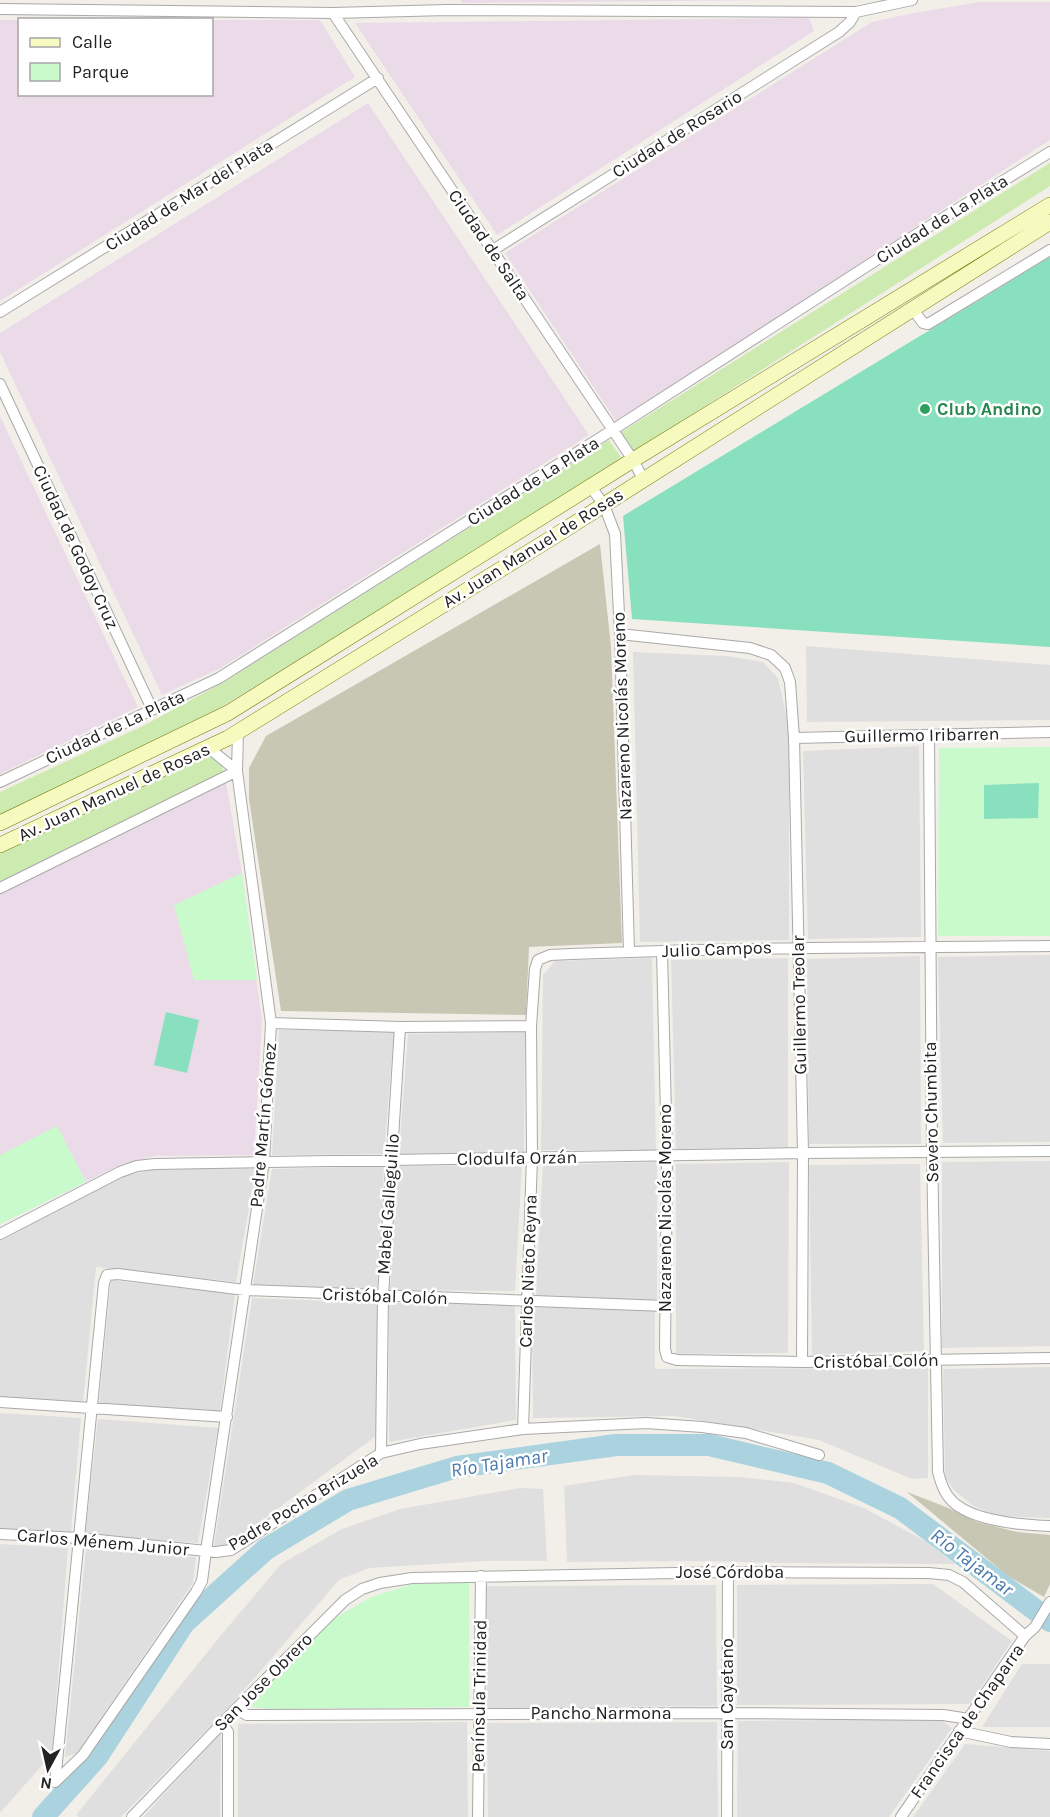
<svg xmlns="http://www.w3.org/2000/svg" width="1050" height="1817" viewBox="0 0 1050 1817" font-family="Karla,sans-serif">
	<style>
		.residential { fill: #e0dfdf }
		.industrial { fill: #ebdbe8 }
		.construction { fill: #c7c7b4 }
		.grass { fill: #cdebb0 }
		.park { fill: #c8facc }
		.pitch { fill: #88e0be }
		.lines { fill: none; stroke-linecap: round; stroke-linejoin: round }
		.river { stroke: #aad3df; stroke-width: 22 }
		.street-casing { stroke: #a9a9a9; stroke-width: 12 }
		.secondary-casing { stroke: #707d05; stroke-width: 16 }
		.street { stroke: #fff; stroke-width: 10 }
		.secondary { stroke: #f7fabf; stroke-width: 15 }
		.leisure-dot { fill: #2e9e5b; stroke: #fff; stroke-width: 2 }
		.labels { text-anchor: middle; dominant-baseline: central; stroke-width: 5; stroke-linejoin: round; paint-order: stroke }
		.street-label { font-size: 18px; fill: #222; stroke: #fff }
		.leisure-label { font-size: 18px; font-weight: bold; fill: #27864d; stroke: #fff; text-anchor: start }
		.water-label { font-size: 20px; font-style: italic; fill: #4a7aab; stroke: #fff }
	</style>
	<rect width="100%" height="100%" fill="#f2efe9"/>
	<path class="residential" d="M806,646l244,19v55l-243,2z
		M633,652l94,4 36,6 15,16 11,50v212l-149,2z
		M919,746l2,191 -113,2 -5,-188z
		M1050,955v187l-107,1 -5,-186z
		M920,956l1,188h-112l-2,-185z
		M652,958l4,192h-115l2,-175 12,-14z
		M788,958v189l-112,2 -5,-189z
		M279,1030l115,2 -10,122 -112,1z
		M525,1032l-1,121 -125,1 9,-120z
		M1050,1161v185l-108,2v-186z
		M657,1162v138l-121,-4 7,-131z
		M789,1162l-1,191 -112,1v-190z
		M920,1164l4,187 -112,4 -3,-190z
		M522,1165l-7,126 -125,-1 8,-124z
		M384,1166l-7,124 -124,-5 19,-116z
		M256,1167l-20,115 -140,-15 -13,136 -83,-5v-157l119,-64 37,-8z
		M111,1280l124,14 -15,117 -121,-8z
		M252,1298l126,5 -2,133 -149,110h-13z
		M389,1303l126,1 1,116 -127,22z
		M532,1305l123,6v58l273,-1v110l-16,1 -93,-39 -144,-24 -142,2z
		M1050,1367v151l-53,-2 -25,-11 -17,-14 -10,-14 -2,-108z
		M0,1413l81,5 -10,115 -71,-4z
		M98,1419l120,9 -20,115 -113,-8z
		M634,1475l105,2 55,6 70,25 61,33 30,23 -181,-1 -67,-2 -140,1 -3,-76z
		M520,1488l23,1 4,72h-63l-115,7 -30,12 -108,125 -110,112h-42l-3,-2 146,-181 59,-70 61,-35 58,-20z
		M0,1544l68,4 -16,206 -52,59z
		M86,1549l110,8 -3,26 -116,170 -12,4z
		M933,1584l79,57 -42,63 -233,1v-120z
		M716,1585l1,121 -230,2 -1,-122z
		M1022,1664h28v63h-68z
		M940,1719l12,9 -63,89h-152l1,-96z
		M467,1722l1,95h-230v-93z
		M717,1722l1,95h-230l-1,-94z
		M221,1732l-1,85h-77l41,-45z
		M965,1744l85,7v66h-137z"/>
	<path class="industrial" d="M461,0h338l-338,3z
		M979,2h71v138l-434,281 -111,-168 367,-231 37,-8z
		M809,18l5,13 -317,204 -142,-212z
		M0,20h19l1,74h192v-74h108l35,57 -355,224z
		M368,103l221,332 -368,233 -59,27 -162,-343v-19z
		M0,416l138,291 -138,67z
		M225,777l17,96 20,148 -8,134 -99,1 -35,9 -120,59v-334z"/>
	<path class="construction" d="M600,544l11,103 11,296 -93,4 -3,68 -245,-4 -32,-212v-31l17,-32z
		M907,1492l39,15 31,15 40,10 33,3v49l-6,13 -36,-21z"/>
	<path class="grass" d="M1050,163v23l-417,266 -13,-19z
		M609,440l14,20 -415,255 -208,100v-23l143,-66 79,-43z
		M209,754l11,6 5,17 -225,113v-37z"/>
	<path class="park" d="M1050,747v189h-112l1,-188z
		M242,873l15,107h-63l-20,-75z
		M57,1126l29,56 -86,42v-69z
		M469,1582v125l-197,2 -21,-2 10,-16 71,-71 39,-23 42,-13z"/>
	<path class="pitch" d="M1050,257v390l-418,-28 -9,-103z
		M1039,783l-1,35 -54,1v-34z
		M166,1012l33,8 -12,53 -33,-8z"/>
	<g class="lines">
		<path class="river" d="M43,1817l54,-60 87,-134 82,-74 82,-49 109,-33 159,-22h93l119,28 72,35 150,113"/>
		<g class="street-casing">
			<path id="street" d="M0,9l333,4 114,-3 409,2 56,-12
				M333,13l300,447 10,19
				M493,250l346,-218 11,-10 6,-10
				M912,308l11,15 5,1 122,-74
				M0,312l378,-234
				M0,384l152,325
				M591,487l13,18 11,29 5,100 9,317
				M620,634l130,14 21,7 14,13 5,14 4,56 9,415 -1,209
				M929,735l3,416 6,321c3,11 6,21 14,29 20,20 71,24 98,25
				M794,738l256,-6
				M0,782l219,-104 392,-247 298,-192 141,-87
				M0,888l237,-117 1,-39
				M662,951l5,205 -2,193 2,8 10,3 125,2 248,-4
				M271,1023l129,4 131,-1
				M0,1234l120,-62 17,-6 18,-2 648,-11 247,-2
				M0,1402l227,15
				M523,1429l9,-272 -1,-131 4,-57 3,-9 12,-5c166,-8 333,-7 500,-9
				M381,1453l2,-157 17,-269
				M0,1534l79,4 127,13 58,-390 7,-138 -34,-252 -28,-23
				M236,1709l11,6 480,-2 216,2 26,4
				M222,1723l6,9v85
				M959,1731l52,11 39,2
				M55,1782l49,-499 3,-8 11,-1 127,16 420,16
				M55,1782l28,-27 113,-163 6,-11 4,-30 10,1 15,-2 150,-97 39,-9 103,-15 123,-6 56,4 44,6 73,22
				M132,1817l104,-108 109,-109 17,-11 18,-6 32,-5 316,-6 201,1 20,2 14,7 62,54
				M478,1817l3,-241
				M727,1817l1,-245
				M901,1817l124,-181 10,-9 15,-25"/>
		</g>
		<g class="secondary-casing">
			<path id="secondary" d="M0,823l228,-110 405,-253 417,-255
				M0,845l228,-107 330,-204 492,-312"/>
		</g>
		<use href="#street" class="street"/>
		<use href="#secondary" class="secondary"/>
	</g>
	<circle class="leisure-dot" cx="925" cy="409" r="6"/>
	<g class="labels">
		<g class="street-label">
			<text transform="translate(677 134) rotate(-32)">Ciudad de Rosario</text>
			<text transform="translate(189 195) rotate(-32)">Ciudad de Mar del Plata</text>
			<text transform="translate(942 219) rotate(-32)">Ciudad de La Plata</text>
			<text transform="translate(489 245) rotate(56)">Ciudad de Salta</text>
			<text transform="translate(533 481) rotate(-32)">Ciudad de La Plata</text>
			<text transform="translate(76 547) rotate(65)">Ciudad de Godoy Cruz</text>
			<text transform="translate(533 548) rotate(-32)">Av. Juan Manuel de Rosas</text>
			<text transform="translate(622 716) rotate(-92)">Nazareno Nicolás Moreno</text>
			<text transform="translate(115 727) rotate(-25)">Ciudad de La Plata</text>
			<text transform="translate(922 735) rotate(-1)">Guillermo Iribarren</text>
			<text transform="translate(114 792) rotate(-25)">Av. Juan Manuel de Rosas</text>
			<text transform="translate(717 949) rotate(-2)">Julio Campos</text>
			<text transform="translate(799 1005) rotate(-91)">Guillermo Treolar</text>
			<text transform="translate(931 1112) rotate(-91)">Severo Chumbita</text>
			<text transform="translate(263 1125) rotate(-85)">Padre Martín Gómez</text>
			<text transform="translate(517 1158) rotate(-1)">Clodulfa Orzán</text>
			<text transform="translate(388 1204) rotate(-86)">Mabel Galleguillo</text>
			<text transform="translate(665 1208) rotate(-90)">Nazareno Nicolás Moreno</text>
			<text transform="translate(528 1271) rotate(-88)">Carlos Nieto Reyna</text>
			<text transform="translate(385 1296) rotate(2)">Cristóbal Colón</text>
			<text transform="translate(876 1361) rotate(-1)">Cristóbal Colón</text>
			<text transform="translate(303 1502) rotate(-31)">Padre Pocho Brizuela</text>
			<text transform="translate(103 1542) rotate(5)">Carlos Ménem Junior</text>
			<text x="730" y="1572">José Córdoba</text>
			<text transform="translate(263 1682) rotate(-45)">San Jose Obrero</text>
			<text transform="translate(727 1694) rotate(-90)">San Cayetano</text>
			<text transform="translate(479 1696) rotate(-89)">Península Trinidad</text>
			<text x="601" y="1713">Pancho Narmona</text>
			<text transform="translate(967 1721) rotate(-55)">Francisca de Chaparra</text>
		</g>
		<g class="leisure-label">
			<text x="937" y="409">Club Andino</text>
		</g>
		<g class="water-label">
			<text transform="translate(499 1463) rotate(-9)">Río Tajamar</text>
			<text transform="translate(972 1562) rotate(37)">Río Tajamar</text>
		</g>
	</g>
	<rect x="18" y="18" width="195" height="78" fill="#ffffff" stroke="#a7a7a7" stroke-width="1.5"/>
	<rect x="30" y="38" width="30" height="9" fill="#f7fabf" stroke="#a7a7a7" stroke-width="1.5"/>
	<text x="72" y="48" font-size="18" fill="#222222">Calle</text>
	<rect x="30" y="63" width="30" height="18" fill="#c8facc" stroke="#a7a7a7" stroke-width="1.5"/>
	<text x="72" y="78" font-size="18" fill="#222222">Parque</text>
	<g transform="translate(48 1769) rotate(188)" stroke="#ffffff" stroke-width="4.5" paint-order="stroke">
	<path d="M0-4.5L10 22L0 15L-10 22Z" fill="#222222"/>
	<text y="-9" font-size="16" font-weight="bold" text-anchor="middle" fill="#222222">N</text>
	</g>
</svg>
